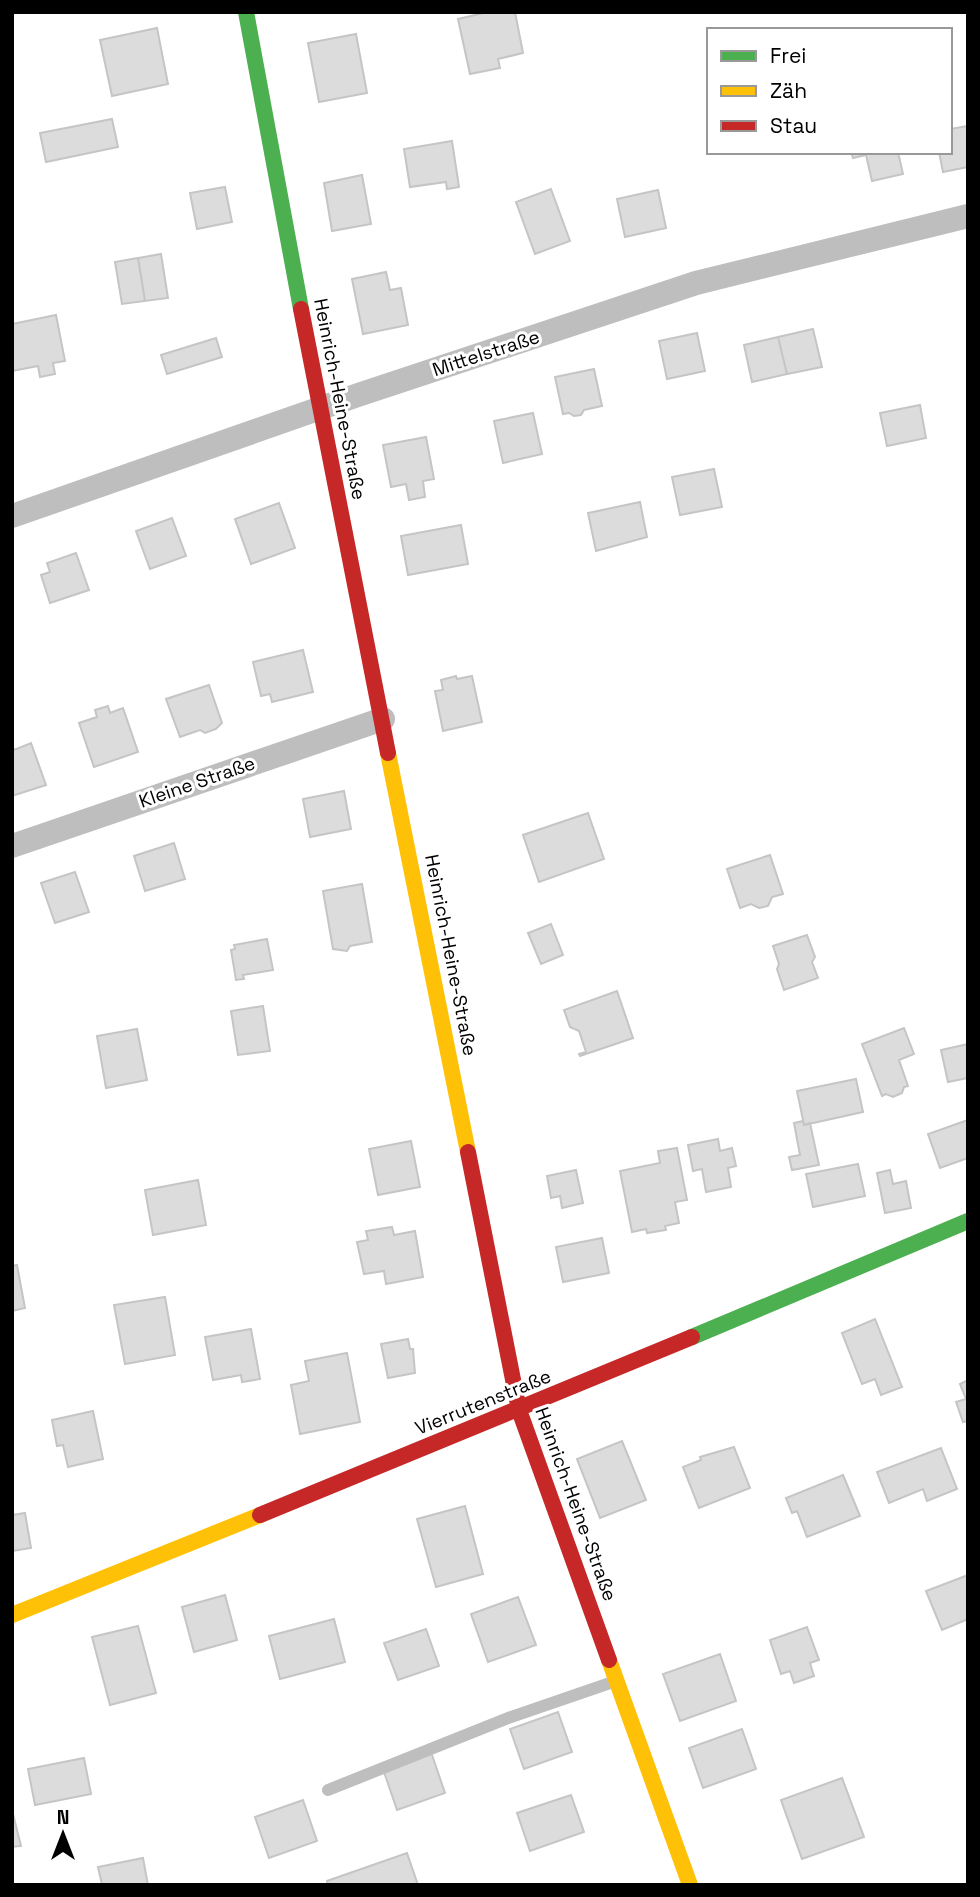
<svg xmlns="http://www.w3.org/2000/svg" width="980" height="1897" viewBox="0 0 980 1897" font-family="'Space Grotesk',sans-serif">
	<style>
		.building { fill: #dcdcdc; stroke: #c5c5c5; stroke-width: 2 }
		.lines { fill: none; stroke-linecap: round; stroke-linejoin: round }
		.lane { stroke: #bebebe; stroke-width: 12 }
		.street { stroke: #bebebe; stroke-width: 24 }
		.fast { stroke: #4caf50; stroke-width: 16 }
		.slow { stroke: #ffc107; stroke-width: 16 }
		.jam { stroke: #c62828; stroke-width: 16 }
		.labels { text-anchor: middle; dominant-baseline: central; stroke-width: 6; stroke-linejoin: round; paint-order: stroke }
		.street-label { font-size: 19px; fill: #000; stroke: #fff }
	</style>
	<rect width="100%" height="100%" fill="#fff"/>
	<path class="building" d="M488,12h27l8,41 -25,6 2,9 -30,6 -12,-55z
		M157,28l11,56 -56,12 -12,-56z
		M356,34l11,59 -48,9 -11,-59z
		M112,119l6,28 -72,15 -6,-29z
		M968,126v41l-25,5 -4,-20h11v-23z
		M452,141l7,46 -12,2 -1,-7 -36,5 -6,-38z
		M851,152h47l5,22 -31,7 -6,-26 -13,3z
		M362,175l9,49 -39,7 -8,-48z
		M225,187l7,35 -35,7 -7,-36z
		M551,189l19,52 -35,13 -19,-52z
		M658,190l8,38 -41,9 -8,-38z
		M161,254l7,44 -23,3 -7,-43z
		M138,258l7,43 -23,3 -7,-42z
		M386,272l4,18 11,-2 7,37 -45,9 -11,-55z
		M56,315l9,46 -12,2 2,11 -15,3 -2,-11 -26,5v-47z
		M813,329l9,38 -35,7 -9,-37z
		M697,333l8,38 -38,8 -8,-38z
		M778,337l9,37 -35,8 -8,-37z
		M216,338l6,19 -55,17 -6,-19z
		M594,369l8,37 -18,4 -3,5 -7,1 -5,-3 -6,1 -8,-37z
		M920,405l6,33 -39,8 -7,-33z
		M533,413l9,41 -39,9 -9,-42z
		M426,437l8,42 -11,2 2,16 -16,3 -3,-16 -15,3 -8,-42z
		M714,469l8,38 -42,8 -8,-38z
		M640,502l7,35 -51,14 -8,-38z
		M279,503l16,45 -44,16 -16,-45z
		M172,518l14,38 -36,13 -14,-38z
		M461,525l7,39 -60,11 -7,-39z
		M76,553l13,37 -39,13 -9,-28 9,-3 -3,-9z
		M303,650l10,42 -41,10 -2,-8 -9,2 -8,-34z
		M456,676l1,3 15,-3 10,46 -39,9 -8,-40 8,-1 -2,-10z
		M209,685l13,38 -6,6 -11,4 -5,-3 -20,7 -14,-38z
		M108,706l2,7 13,-5 15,44 -44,15 -15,-44 18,-6 -2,-7z
		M31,743l15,42 -34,11v-51l2,5z
		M344,791l7,38 -41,8 -7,-38z
		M588,813l16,46 -65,23 -16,-47z
		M174,843l11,36 -40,12 -11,-35z
		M770,855l13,39 -11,3 -4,9 -9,2 -8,-4 -11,4 -13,-39z
		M75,872l14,40 -34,11 -14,-40z
		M362,884l10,58 -22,4 -3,5 -14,-2 -10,-58z
		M551,924l12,31 -22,9 -13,-31z
		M807,935l8,22 -3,5 6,16 -34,12 -7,-21 2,-5 -6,-18z
		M267,939l6,31 -30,5 1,4 -8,1 -5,-30 4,-1 -1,-4z
		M617,991l16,47 -53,18 -1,-2 7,-2 -7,-21 -9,-4 -6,-17z
		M263,1006l7,45 -32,4 -7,-44z
		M904,1028l10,26 -15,6 9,26 -4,1 -2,6 -9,4 -7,-3 -4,2 -20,-52z
		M137,1029l10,51 -41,8 -9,-52z
		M968,1044v34l-20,4 -7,-32z
		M856,1079l7,33 -59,13 -7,-34z
		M968,1120v38l-28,10 -12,-34z
		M803,1121l1,4 6,-2 9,42 -27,5 -3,-13 11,-2 -6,-32z
		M718,1139l2,12 12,-3 4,18 -8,2 3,19 -25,5 -4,-23 -9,2 -5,-26z
		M411,1141l9,46 -42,8 -9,-46z
		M677,1148l10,52 -12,2 4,21 -14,3 1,4 -19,3 -1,-4 -14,3 -12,-61 40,-8 -2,-12z
		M858,1164l7,32 -52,11 -7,-33z
		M576,1170l7,33 -21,5 -2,-12 -9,2 -4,-22z
		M890,1170l3,14 13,-3 5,27 -26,5 -8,-40z
		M198,1180l8,45 -53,10 -8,-45z
		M392,1227l2,8 21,-4 8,46 -37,7 -2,-13 -20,3 -7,-32 11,-2 -2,-9z
		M602,1238l7,35 -46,9 -7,-35z
		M17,1265l8,43 -13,3v-45z
		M165,1297l10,58 -50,9 -11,-59z
		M875,1319l27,68 -21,8 -6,-16 -13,5 -20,-51z
		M251,1329l9,50 -18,3 -1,-7 -28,5 -8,-43z
		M408,1339l2,10h3l2,24 -27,5 -7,-34z
		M347,1353l13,69 -60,12 -9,-49 18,-4 -4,-20z
		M968,1380v41l-5,1 -7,-20 10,-3 -6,-15z
		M93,1411l10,48 -35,8 -5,-22 -6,1 -5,-26z
		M622,1441l24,59 -46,18 -23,-59z
		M734,1447l16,41 -51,20 -16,-41 18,-7 -1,-3z
		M941,1448l16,41 -30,12 -4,-12 -34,14 -12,-31z
		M843,1475l17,41 -53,21 -10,-26 -5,2 -6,-15z
		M465,1506l18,68 -47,13 -19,-68z
		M25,1513l6,35 -19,3v-36z
		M968,1575v44l-26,11 -16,-39z
		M225,1595l12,45 -43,12 -12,-45z
		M518,1597l18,48 -48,17 -17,-48z
		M334,1619l11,43 -65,17 -11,-43z
		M138,1626l18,67 -46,12 -18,-68z
		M807,1627l12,33 -9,3 4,13 -20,7 -4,-12 -9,3 -11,-34z
		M426,1629l13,37 -41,14 -14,-37z
		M720,1654l16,47 -56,20 -17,-47z
		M558,1712l14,40 -48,17 -14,-40z
		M742,1729l14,40 -53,19 -14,-40z
		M431,1752l14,41 -48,17 -14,-41z
		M84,1758l7,36 -56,11 -7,-36z
		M842,1778l22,59 -62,22 -21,-59z
		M571,1795l13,37 -54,19 -13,-38z
		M303,1800l14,41 -48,17 -14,-41z
		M12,1810l9,36 -9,1z
		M407,1853l11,32h-90l-1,-4z
		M143,1858l5,27h-46l-4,-18z"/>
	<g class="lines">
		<path class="lane" d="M328,1790l180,-72 105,-36"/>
		<path class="street" d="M12,516l346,-121 338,-112 272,-67
			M12,846l371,-127"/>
		<path class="fast" d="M246,12l55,297
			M692,1337l276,-116"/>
		<path class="slow" d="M388,753l80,399
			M12,1615l248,-100
			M609,1660l81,225"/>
		<path class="jam" d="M301,309l87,444
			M468,1152l51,258 90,250
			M260,1515l432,-178"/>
	</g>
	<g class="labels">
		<g class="street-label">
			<text transform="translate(486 353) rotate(-18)">Mittelstraße</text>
			<text transform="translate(340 399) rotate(79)">Heinrich-Heine-Straße</text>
			<text transform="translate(197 782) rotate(-19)">Kleine Straße</text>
			<text transform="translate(451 955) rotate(79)">Heinrich-Heine-Straße</text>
			<text transform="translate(483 1402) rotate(-22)">Vierrutenstraße</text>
			<text transform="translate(576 1504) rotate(70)">Heinrich-Heine-Straße</text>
		</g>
	</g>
	<rect width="980" height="1897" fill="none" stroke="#000000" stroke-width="28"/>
	<rect x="707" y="28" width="245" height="126" fill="#ffffff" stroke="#999999" stroke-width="2"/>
	<rect x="721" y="51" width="35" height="10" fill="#4caf50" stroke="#999999" stroke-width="2"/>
	<text x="770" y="63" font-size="21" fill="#000000">Frei</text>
	<rect x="721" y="86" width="35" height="10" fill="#ffc107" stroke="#999999" stroke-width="2"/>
	<text x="770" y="98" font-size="21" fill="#000000">Zäh</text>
	<rect x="721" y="121" width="35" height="10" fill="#c62828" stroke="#999999" stroke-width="2"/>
	<text x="770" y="133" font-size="21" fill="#000000">Stau</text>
	<g transform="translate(63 1834)" stroke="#ffffff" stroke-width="5" paint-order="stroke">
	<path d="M0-5L12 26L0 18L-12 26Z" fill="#000000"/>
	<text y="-10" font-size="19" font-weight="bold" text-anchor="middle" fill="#000000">N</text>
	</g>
</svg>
